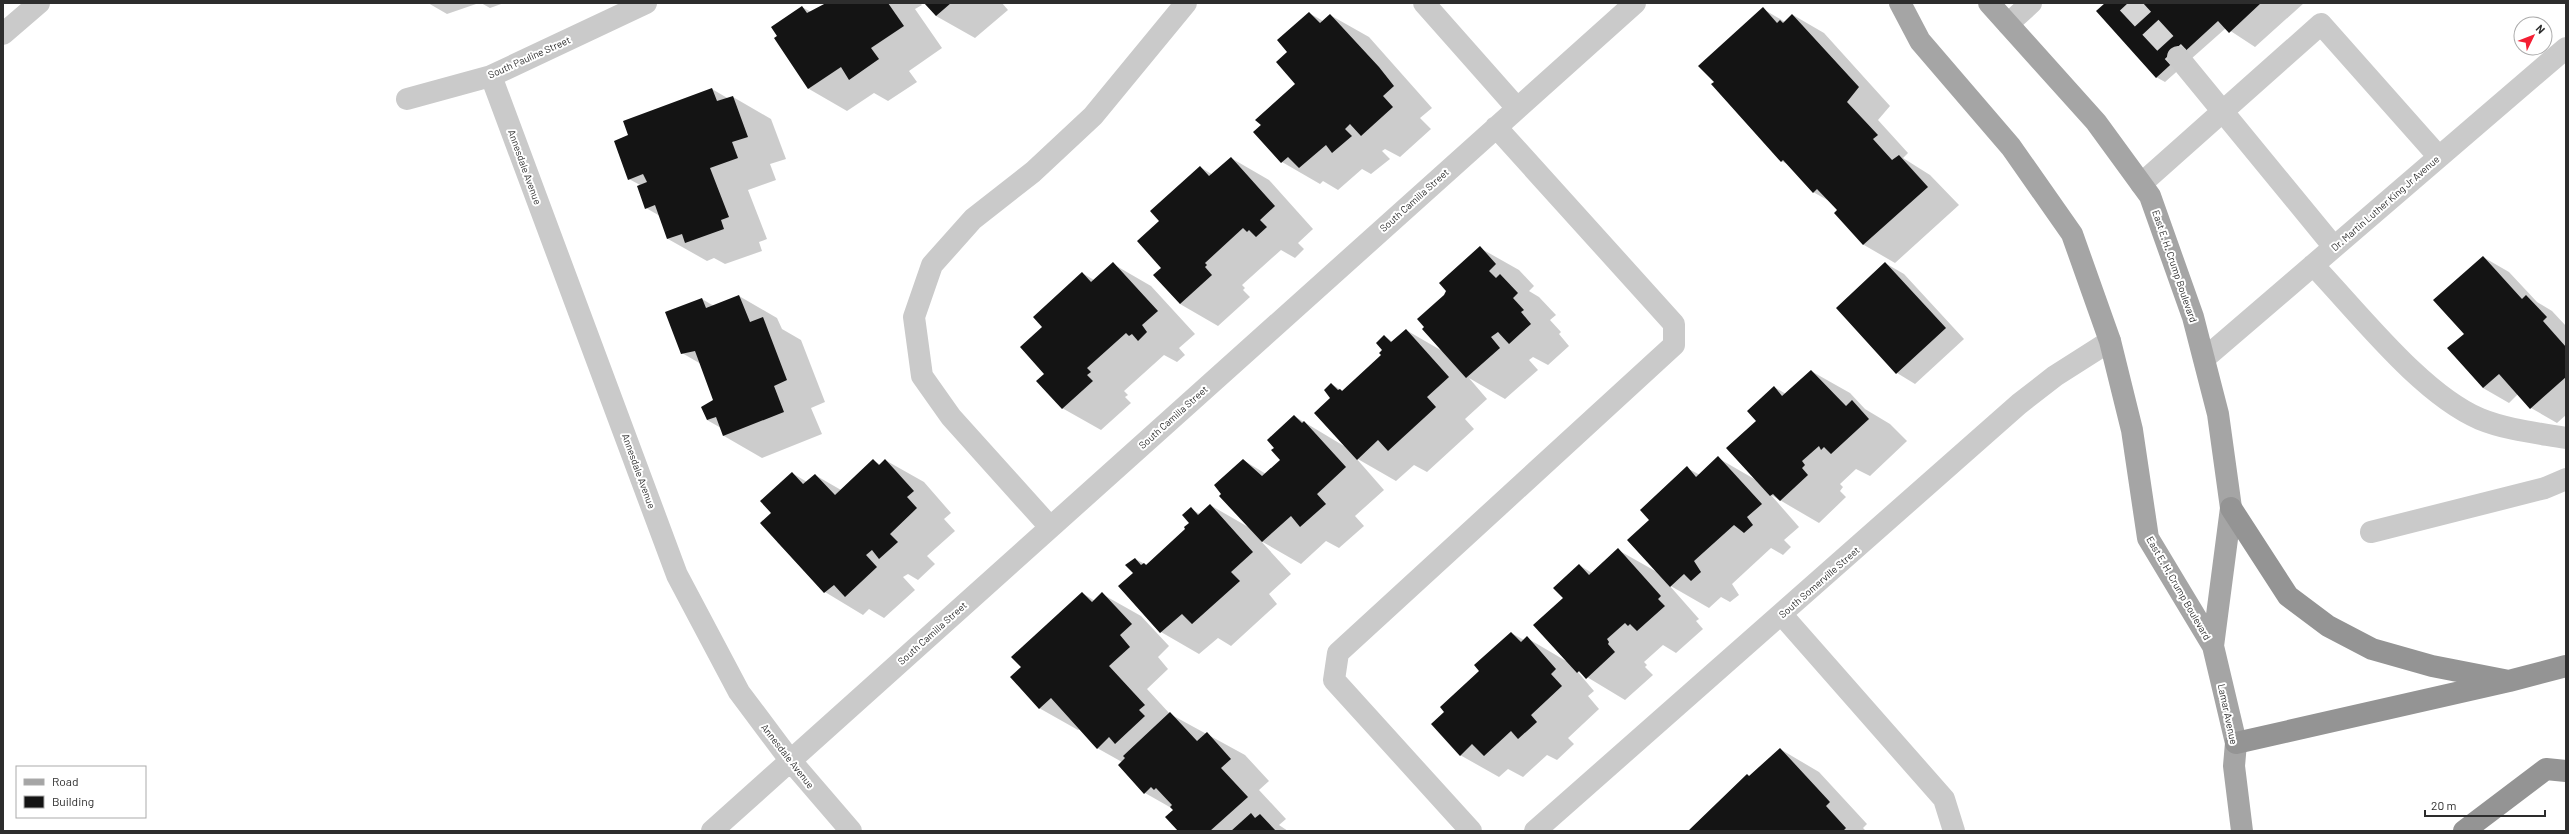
<svg xmlns="http://www.w3.org/2000/svg" width="2569" height="834" viewBox="0 0 2569 834" font-family="Barlow,sans-serif">
	<style>
		.shadow { fill: #0003 }
		.building { fill: #141414 }
		.lines { fill: none; stroke-linecap: round; stroke-linejoin: round }
		.minor-tunnel { stroke: #d5d5d5; stroke-width: 22; stroke-dasharray: 22 11; stroke-linecap: butt }
		.minor { stroke: #cacaca; stroke-width: 22 }
		.major { stroke: #a5a5a5; stroke-width: 22 }
		.highway { stroke: #949494; stroke-width: 22 }
		.labels { text-anchor: middle; dominant-baseline: central; stroke-width: 4; stroke-linejoin: round; paint-order: stroke }
		.street-label { font-size: 10px; fill: #2d2d2d; stroke: #fff }
	</style>
	<rect width="100%" height="100%" fill="#fff"/>
	<path class="shadow" d="M428,3h51l-32,11z
		M481,3h23l-14,5z
		M828,3h92l2,2 -7,4 27,39 -33,23 8,11 -29,19 -14,-8 -27,18 -38,-22 -34,-51 27,-31 11,6z
		M926,3h76l6,7 -33,28 -39,-22z
		M2106,3h198l-49,44 -29,-19 -61,54 -9,-5z
		M1763,9l22,13 8,-7 31,18 66,73 -12,14 30,33 -5,5 27,17 29,30 -64,58 -31,-18 -29,-32 4,-2 -8,-9 -18,-10 -24,-27 -8,-4z
		M1309,13l14,8 7,-6 39,22 63,71 -12,10 11,11 -31,28 -15,-8 -3,2 8,8 -19,15 -9,-5 -24,21 -15,-9 -3,3 -38,-22 -28,-30 43,-48 -8,-31z
		M712,89l17,10 4,-2 38,22 15,40 -16,5 6,16 -28,10 19,49 -8,3 3,9 -37,13 -11,-6 -7,3 -39,-22 -8,-23 -14,-8 -6,-23 -11,-6v-43z
		M1231,158l38,22 44,49 -15,14 6,6 -9,9 -14,-8 -39,35 3,3 -2,2 7,7 -32,29 -38,-22 -18,-36 -2,-47 40,-54 13,8z
		M1480,248l39,22 15,16 -5,5 10,6 17,18 -6,5 11,12 -2,2 10,12 -21,19 -15,-8 -4,3 9,10 -33,29 -36,-21 18,21 -22,20 9,10 -47,43 -13,-7 -18,16 -40,-23 28,32 -29,26 9,10 -25,22 -13,-7 -25,23 -40,-23 30,33 -22,20 8,10 -46,42 -13,-8 -19,16 -38,-22 -42,-46 15,-13 1,-14 12,6 40,-36 3,-6 1,-14 9,5 10,-9 40,23 -7,-68 23,14 15,-14 -5,-12 18,-32 50,30 -13,-48v-14l12,7 39,-36 2,-19 9,6 13,-12 38,22 1,-57z
		M2483,257l26,15 28,30 15,9 14,15v89l-9,8 -26,-15 -13,-14 -9,9 -26,-15 -18,-54z
		M1885,263l19,11 60,65 -49,45 -18,-11 -60,-65z
		M1113,264l38,22 44,48 -16,14 6,7 -8,7 -13,-7 -40,36 4,4 -3,2 6,6 -30,27 -39,-22 -16,-34 -3,-47 39,-54 12,7z
		M739,296l38,22 5,11 19,11 24,62 -14,6 11,26 -60,24 -38,-22 -3,-8 -14,-8 8,-19 -14,-37 -19,-11 20,-54 12,7z
		M1811,371l39,22 15,16 25,15 17,17 -37,35 -14,-7 -16,15 3,3 -3,4 6,6 -27,26 -48,-28 28,32 -15,13 7,7 -8,8 -12,-7 -39,36 7,11 -9,7 -9,-5 -12,11 -40,-23 30,34 -3,2 7,8 -27,24 -13,-8 -19,17 3,3 -2,2 8,8 -28,25 -48,-29 17,20 -6,5 11,13 -31,29 6,6 -17,16 -10,-5 -24,22 -15,-8 -9,8 -39,-22 -14,-43 65,-79 13,7 3,-2 39,23 -2,-63 15,-33 13,8 26,-23 39,22 -6,-52 36,-52 13,7 18,-17 38,22 1,-59 17,-34 12,7z
		M885,460l39,22 27,31 -7,6 11,12 -28,25 8,8 -17,16 -10,-6 -5,3 12,13 -31,28 -15,-9 -6,6 -38,-23 -48,-50 -5,-29 20,-40 15,9 8,-7 26,15 33,-29 7,4z
		M1082,593l13,8 7,-7 39,22 28,30 -11,11 10,12 -21,20 23,25 75,41 24,26 -10,9 27,29 -7,6 9,6h-109l-4,-21 -30,-17 -23,-31 -25,-14 -17,-19 -2,1 -39,-22 -17,-41z
		M1780,749l39,23 48,52 -4,4 3,3h-176z"/>
	<path class="building" d="M826,3h62l16,23 -33,22 8,11 -30,21 -8,-13 -33,22 -34,-51 3,-2 -6,-9 31,-21 5,7z
		M924,3h27l-15,13z
		M2105,3h156l-32,30 -11,-12 -62,57 -60,-67z
		M1763,7l14,16 3,-3 3,3 9,-9 67,73 -12,15 31,33 -5,4 19,21 7,-5 29,32 -65,58 -29,-32 3,-3 -20,-21 -4,4 -30,-33 -2,2 -70,-78 3,-2 -16,-16z
		M1309,12l11,11 10,-9 49,53 15,19 -11,10 10,11 -32,29 -11,-12 -5,5 7,7 -20,17 -6,-8 -27,23 -11,-11 -7,6 -28,-31 8,-7 -6,-5 40,-36 -19,-22 11,-10 -10,-12z
		M712,88l5,13 16,-5 15,41 -16,5 6,16 -28,10 19,49 -8,3 3,9 -39,14 -3,-9 -15,5 -12,-34 -10,4 -8,-23 10,-4 -4,-8 -15,6 -14,-39 14,-6 -5,-14z
		M1231,157l44,49 -15,14 7,7 -11,10 -7,-7 -2,2 -4,-4 -38,35 2,2 -2,2 7,8 -32,29 -27,-29 8,-7 -24,-27 22,-20 -9,-10 50,-45 9,10z
		M1480,246l16,18 -7,7 7,7 4,-4 18,19 -5,5 11,12 -3,2 10,12 -22,20 -11,-12 -7,5 9,11 -34,30 -44,-49 2,-2 -7,-8 27,-24 2,-4 -7,-8z
		M2483,256l39,43 4,-4 21,22 -4,4 23,26v30l-36,32 -31,-35 -16,14 -36,-40 17,-14 -31,-34z
		M1113,262l45,49 -16,14 5,7 -9,9 -6,-7 -3,2 -3,-3 -39,35 4,4 -4,3 6,6 -31,28 -26,-28 8,-7 -24,-27 22,-20 -9,-10 49,-45 9,10z
		M1885,262l61,66 -50,46 -60,-66z
		M739,295l11,27 13,-5 24,63 -13,6 10,26 -61,24 -7,-19 -9,3 -6,-13 12,-7 -18,-49 -14,3 -16,-42 37,-14 4,10z
		M1406,329l43,48 -22,20 9,10 -48,44 -10,-11 -21,20 -43,-47 16,-15 -6,-8 7,-7 7,7 2,-1 2,2 39,-36 -2,-2 3,-3 -6,-7 8,-8 7,7z
		M1811,370l35,36 6,-6 17,19 -38,35 -7,-7 -3,3 -2,-4 -17,15 3,4 -3,3 6,7 -28,26 -7,-7 -3,2 -44,-48 30,-27 -9,-10 27,-25 8,10z
		M1294,415l8,8 2,-2 42,46 -29,27 9,10 -26,23 -9,-11 -29,26 -43,-46 2,-2 -7,-9 29,-26 19,17 18,-16 -9,-10 3,-2 -7,-8z
		M1718,456l44,48 -15,13 6,8 -9,8 -10,-8 -40,36 7,11 -10,9 -7,-7 -14,13 -43,-47 22,-20 -9,-10 47,-44 9,11z
		M873,459l6,6 6,-6 29,32 -7,6 10,11 -27,26 8,8 -19,17 -7,-9 -6,5 11,12 -32,30 -11,-12 -10,8 -64,-70 11,-10 -11,-12 32,-29 11,12 12,-10 20,21z
		M1210,504l43,48 -22,20 9,9 -48,43 -10,-10 -22,19 -42,-47 15,-13 -8,-8 10,-7 6,7 3,-2 2,2 39,-36 -1,-2 5,-4 -7,-8 9,-8 7,8z
		M1618,548l43,48 -3,3 7,7 -28,25 -7,-7 -2,2 -3,-3 -18,16 2,3 -1,2 7,8 -29,27 -7,-8 -2,2 -44,-48 30,-27 -10,-10 26,-24 10,11z
		M1082,592l10,10 10,-10 30,32 -12,11 10,12 -21,19 36,39 -6,5 6,6 -30,28 -6,-7 -12,12 -46,-51 -12,11 -29,-32 11,-10 -10,-10z
		M1511,632l10,10 6,-6 29,33 -5,5 11,12 -31,29 6,7 -19,17 -7,-8 -27,25 -12,-12 -12,12 -29,-32 13,-12 -4,-5 39,-36 -5,-6z
		M1170,712l27,29 10,-9 24,27 -10,9 27,29 -38,34h-32l-13,-14 8,-7 -3,-3 2,-2 -16,-17 -2,2 -3,-3 -7,7 -26,-29 7,-7 -2,-2z
		M1780,748l50,54 -4,4 20,22 -3,3h-155l59,-57 2,2z
		M1251,813l4,5 5,-4 16,17h-45z"/>
	<g class="lines">
		<path class="minor-tunnel" d="M2128,3l50,54"/>
		<path class="minor" d="M1424,3l93,105
			M2008,24l23,-21
			M3,34l36,-31
			M2178,57l156,190
			M491,76l186,499 62,117 51,68 61,71
			M407,99l84,-23 155,-73
			M2141,184l180,-160 118,133
			M2313,265c45,47 108,129 167,154 27,11 58,14 86,19
			M2205,358l361,-310
			M1050,527l-99,-110 -29,-41 -8,-59 18,-52 41,-46 60,-47 60,-56 93,-113
			M2371,532l174,-44 21,-9
			M1782,615l162,184 10,32
			M712,831l923,-828
			M1471,831l-137,-151 4,-27 336,-308v-21l-178,-197
			M1535,831l484,-427 36,-28 55,-35"/>
		<path class="major" d="M1900,3l20,38 91,106 61,87 38,107 22,89 16,108 65,108 23,97 -2,23 8,65
			M1989,3l107,119 54,74 43,121 25,97 13,94 -18,138"/>
		<path class="highway" d="M2231,508l57,88 40,30 44,23 60,17 77,15
			M2236,743l273,-62 57,-15
			M2464,831l82,-62 20,2"/>
	</g>
	<g class="labels">
		<g class="street-label">
			<text transform="translate(529 57) rotate(-24)">South Pauline Street</text>
			<text transform="translate(525 167) rotate(70)">Annesdale Avenue</text>
			<text transform="translate(1414 200) rotate(-42)">South Camilla Street</text>
			<text transform="translate(2385 203) rotate(-41)">Dr. Martin Luther King Jr Avenue</text>
			<text transform="translate(2175 266) rotate(71)">East E. H. Crump Boulevard</text>
			<text transform="translate(1173 417) rotate(-42)">South Camilla Street</text>
			<text transform="translate(639 471) rotate(70)">Annesdale Avenue</text>
			<text transform="translate(1819 582) rotate(-41)">South Somerville Street</text>
			<text transform="translate(2179 588) rotate(60)">East E. H. Crump Boulevard</text>
			<text transform="translate(932 633) rotate(-42)">South Camilla Street</text>
			<text transform="translate(2228 714) rotate(78)">Lamar Avenue</text>
			<text transform="translate(788 756) rotate(52)">Annesdale Avenue</text>
		</g>
	</g>
	<rect width="2569" height="834" fill="none" stroke="#2d2d2d" stroke-width="8"/>
	<rect x="16" y="766" width="130" height="52" fill="#ffffff" stroke="#ababab"/>
	<rect x="24" y="779" width="20" height="6" fill="#a5a5a5" stroke="#ababab"/>
	<text x="52" y="786" font-size="12" fill="#2d2d2d">Road</text>
	<rect x="24" y="796" width="20" height="12" fill="#141414" stroke="#ababab"/>
	<text x="52" y="806" font-size="12" fill="#2d2d2d">Building</text>
	<g transform="translate(2533 36) rotate(47)"><circle r="19" fill="#ffffff" stroke="#ababab"/>
	<path d="M0-3L7 15L0 10L-7 15Z" fill="#f41e33"/>
	<text y="-6" font-size="11" font-weight="bold" text-anchor="middle" fill="#2d2d2d">N</text>
	</g>
	<path d="M2425 810v6h120v-6" fill="none" stroke="#2d2d2d" stroke-width="2"/>
	<text x="2431" y="810" font-size="12" fill="#2d2d2d" stroke="#ffffff" stroke-width="3" paint-order="stroke">20 m</text>
</svg>
